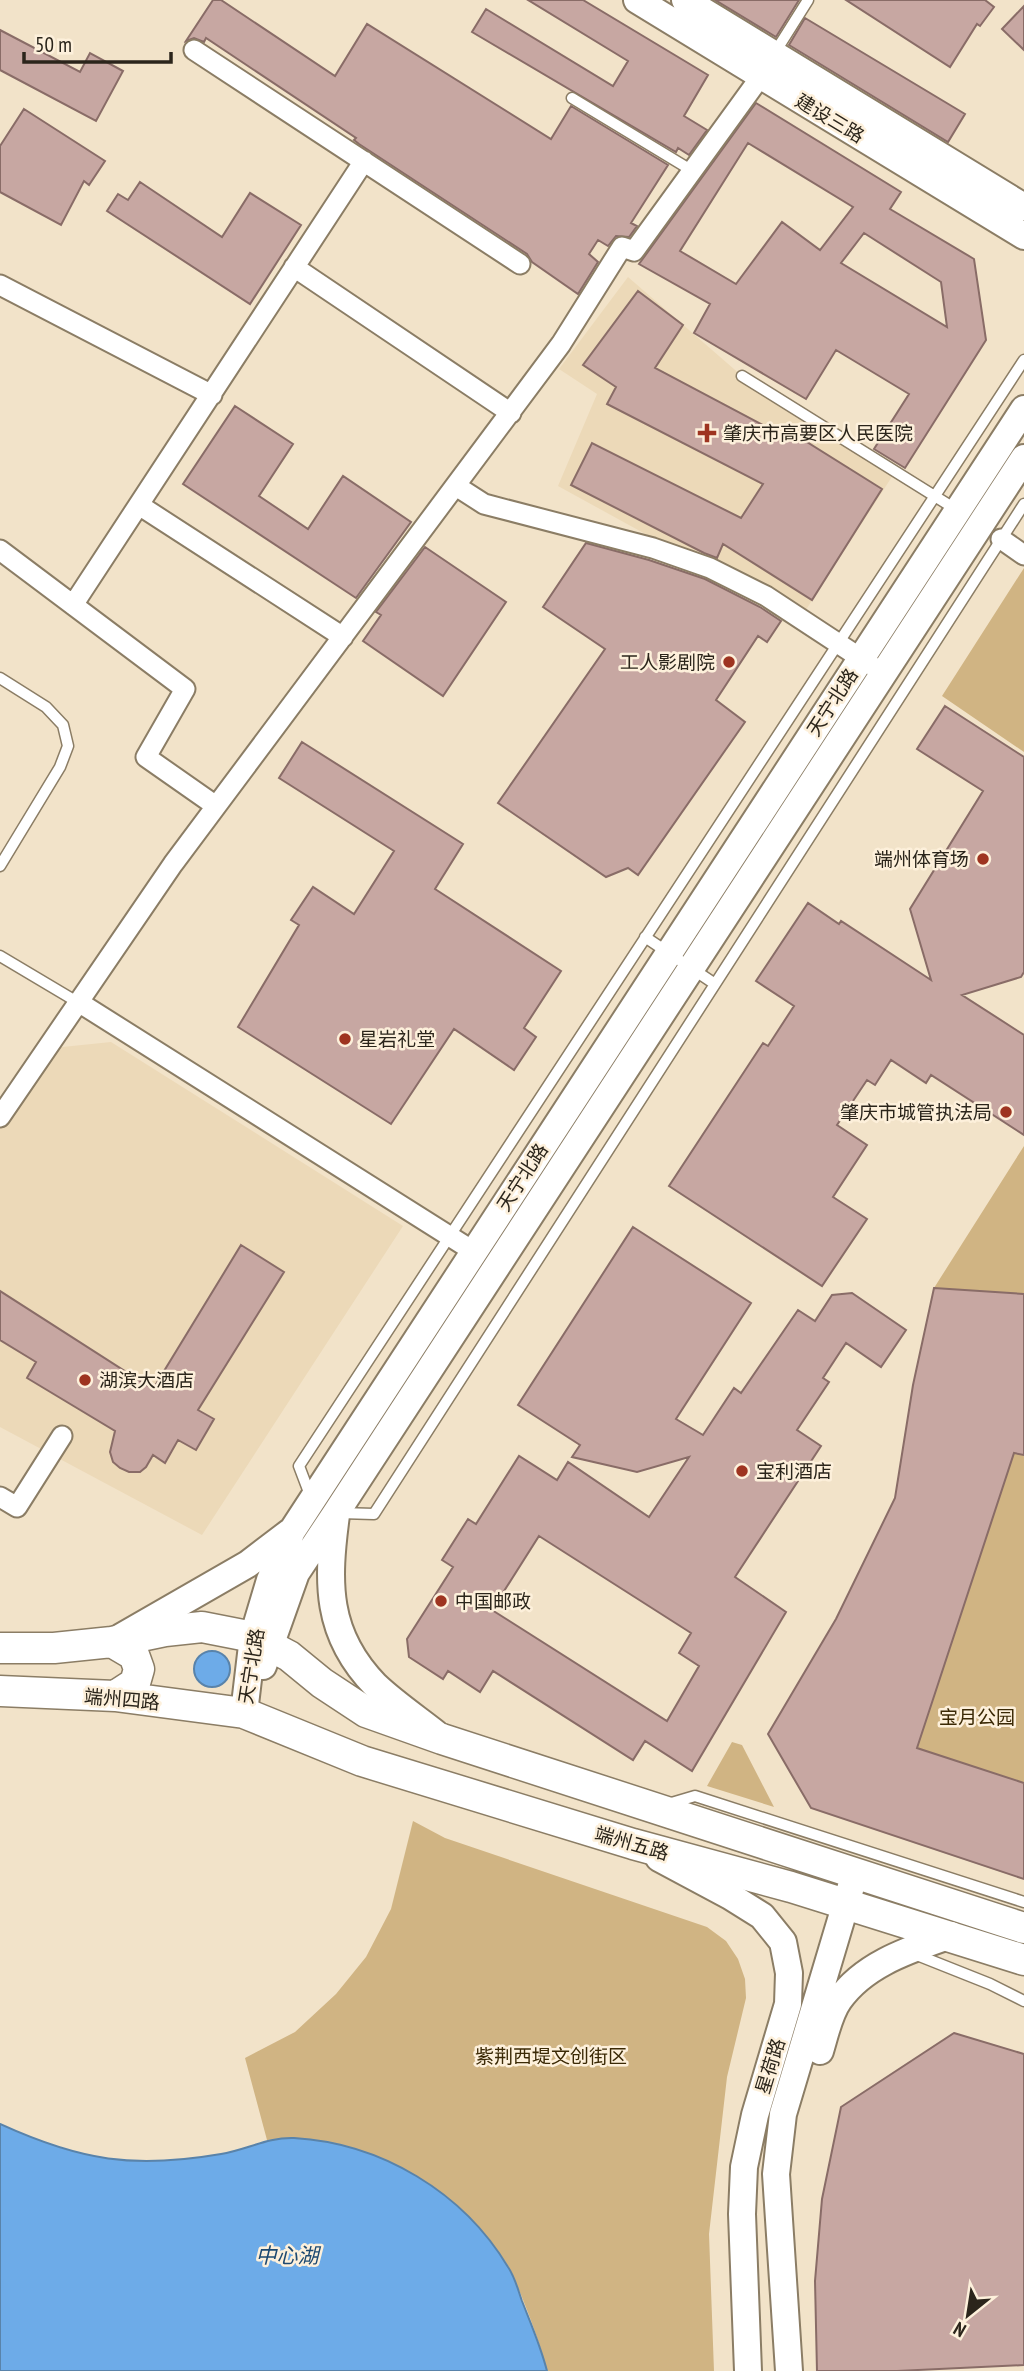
<svg xmlns="http://www.w3.org/2000/svg" width="1024" height="2371" viewBox="0 0 1024 2371" font-family="'PT Sans Narrow','Noto Sans SC',sans-serif">
	<style>
		.built { fill: #ecd9b8 }
		.green { fill: #d0b483 }
		.water { fill: #6dabe8; stroke: #5983aa; stroke-width: 2 }
		.building { fill: #c7a7a2; stroke: #896c67; stroke-width: 2; fill-rule: evenodd }
		.lines { fill: none; stroke-linecap: round; stroke-linejoin: round }
		.lane-casing { stroke: #8b7d65; stroke-width: 13 }
		.street-casing { stroke: #8b7d65; stroke-width: 23 }
		.secondary-casing { stroke: #8b7d65; stroke-width: 30 }
		.primary-casing { stroke: #8b7d65; stroke-width: 33 }
		.lane { stroke: #fff; stroke-width: 10 }
		.street { stroke: #fff; stroke-width: 19 }
		.secondary { stroke: #fff; stroke-width: 26 }
		.primary { stroke: #fff; stroke-width: 30 }
		.poi-dot { fill: #9e3420; stroke: #fdf0db; stroke-width: 2.5 }
		.labels { text-anchor: middle; dominant-baseline: central; stroke-width: 5; stroke-linejoin: round; paint-order: stroke }
		.street-label { font-size: 19px; fill: #2b251b; stroke: #fdf0db }
		.poi-label { font-size: 19px; fill: #2b251b; stroke: #fdf0db; text-anchor: start }
		.park-label { font-size: 19px; fill: #3b2905; stroke: #fdf0db }
		.water-label { font-size: 21px; font-style: italic; fill: #1d4971; stroke: #fdf0db }
	</style>
	<rect width="100%" height="100%" fill="#f2e3c9"/>
	<path class="built" d="M628,277l114,99 153,96 -95,147 -242,-133 39,-92 -38,-25z
		M111,1042l292,184 -201,309 -202,-108v-318l43,-60z"/>
	<path class="green" d="M1024,568v184l-82,-56z
		M1024,1146v148l-90,-6z
		M1014,1453l10,2v328l-107,-35z
		M732,1742l10,3 32,62 -67,-21z
		M413,1821l32,17 262,89 19,14 12,18 7,20 1,19 -19,79 -18,157 5,137h-167c-9,-34 -22,-69 -37,-101 -4,-9 -12,-18 -19,-26 -52,-69 -137,-111 -224,-104l-22,-82 50,-26 41,-38 30,-37 25,-48z"/>
	<path class="water" d="M194 1669a18 18 0 1 1 36 0a18 18 0 1 1-36 0Z
		M0,2124c81,37 134,45 221,30 25,-4 47,-17 73,-16 87,5 169,54 214,129 7,10 10,23 14,34 9,23 19,46 25,70h-547z"/>
	<path class="building" d="M213,0h8l114,76 32,-52 184,115 20,-33 97,59 -37,58 6,3 -8,11 -13,-1 -8,10 -10,-6 -9,14 9,8 -20,32 -46,-32 -5,-8 -168,-110 -5,-4 2,-2 -150,-100 -2,4 -10,-4 -8,3z
		M528,0h55l125,75 -24,41 23,14 -18,25 -11,-7 -2,4 -204,-120 14,-23 127,77 15,-25z
		M715,0h84l-23,37z
		M846,0h139l9,7 -14,19 -3,-2 -27,43z
		M1024,6v44l-22,-21z
		M805,18l160,96 -17,28 -159,-97z
		M0,30l80,42 10,-19 33,18 -27,50 -96,-51z
		M756,103l145,89 -11,17 84,50 12,81 -81,128 -31,-19 35,-55 -73,-44 -30,49 -112,-66 16,-29 -71,-40zM748,143l105,64 -33,43 -38,-28 -46,62 -56,-33zM864,233l77,49 6,45 -106,-64z
		M24,109l81,52 -16,24 -5,-4 -23,44 -61,-33v-46z
		M140,182l82,55 28,-44 51,32 -51,79 -143,-93 11,-17 10,6z
		M638,291l45,34 -28,43 136,72 3,-6 88,55 -70,111 -89,-56 -6,14 -13,-5 -133,-68 21,-42 149,75 22,-34 -156,-80 9,-17 -33,-22z
		M235,406l58,38 -34,52 49,33 35,-53 68,46 -55,76 -173,-114z
		M586,543l63,17 56,19 55,28 21,14 -14,21 -9,-6 -42,64 29,22 -107,153 -10,-7 -22,9 -108,-74 107,-154 -62,-42z
		M425,547l81,55 -63,94 -80,-55 18,-26 -5,-3z
		M945,706l79,51v215l-3,5 -59,18 62,40v100l-93,-60 -5,8 -35,-23 -16,25 -8,-5 -30,45 30,20 -34,52 34,22 -45,67 -153,-100 94,-143 5,3 26,-40 -38,-25 52,-78 31,21 2,-3 90,59 -21,-71 73,-118 -66,-42z
		M302,742l161,102 -28,45 126,82 -37,57 12,9 -22,33 -60,-41 -63,95 -153,-97 61,-102 -8,-5 22,-33 41,27 40,-63 -115,-73z
		M633,1227l118,76 -75,116 27,16 31,-47 7,5 57,-83 17,11 17,-26 20,-2 54,37 -25,37 -35,-24 -23,35 6,4 -32,48 24,16 -86,131 51,35 -94,159 -47,-30 -12,19 -140,-89 -13,21 -32,-21 -5,8 -34,-22 -2,-18 46,-72 -11,-7 26,-41 8,5 43,-68 38,24 11,-18 81,55 40,-60 -52,15 -65,-15 8,-12 -62,-40zM539,1536l152,97 -12,20 20,13 -32,55 -175,-111z
		M241,1245l43,27 -86,138 16,9 -18,31 -18,-10 -13,23 -12,-8 -7,12 -6,5h-11l-9,-4 -7,-6 -3,-10 5,-21 -88,-53 9,-16 -36,-22v-49l153,98z
		M934,1288l90,6v161l-10,-2 -97,295 107,35v96l-213,-71 -43,-74 68,-115 59,-121 18,-113z
		M954,2033l70,21v311l-127,6h-80l-2,-90 7,-82 19,-92z"/>
	<g class="lines">
		<g class="lane-casing">
			<path id="lane" d="M774,54l34,-54
				M572,98l119,72
				M742,376l215,134
				M0,678l46,29 17,18 5,21 -8,21 -60,99
				M645,937l70,47
				M0,956l79,47
				M310,1495l-11,-29 725,-1106
				M340,1513l34,1 650,-1010
				M668,1804l27,-8 329,106
				M912,1953l78,31 34,17"/>
		</g>
		<g class="street-casing">
			<path id="street" d="M194,50l326,214
				M294,267l217,146
				M0,285l212,110
				M456,486l28,18 169,44 57,20 56,28 105,69
				M139,505l204,132
				M1001,539l23,16
				M0,550l185,139 -39,68 70,49
				M73,605l291,-444
				M80,1003l393,248
				M0,1117l173,-253 388,-520 61,-97 12,4 127,-175
				M0,1497l17,10 45,-71"/>
		</g>
		<g class="secondary-casing">
			<path id="secondary" d="M637,0l387,236
				M685,0l339,207
				M336,1515c-9,67 -11,119 40,171 18,17 40,32 59,47
				M121,1637l127,-73 42,-32
				M263,1666l33,-93 40,-60 688,-1055
				M244,1713l9,-76 17,-57 22,-49 732,-1122
				M659,1858l71,38 32,20 21,26 6,31 -1,31 -33,111 -11,52 -2,47 6,157
				M820,2051c5,-16 9,-37 19,-51 26,-37 73,-51 112,-65
				M789,2371l-13,-197 7,-60 72,-241"/>
		</g>
		<g class="primary-casing">
			<path id="primary" d="M112,1642l22,13 5,14 -4,14 -20,13
				M0,1648h54l58,-6 53,-11 37,-4 51,10 36,19 33,27 44,29 76,27 582,189
				M0,1691l115,5 129,17 118,48 271,83 158,43 233,73"/>
		</g>
		<use href="#lane" class="lane"/>
		<use href="#street" class="street"/>
		<use href="#secondary" class="secondary"/>
		<use href="#primary" class="primary"/>
	</g>
	<g class="poi-dot">
		<path d="M703.5 422.5h7v7h7v7h-7v7h-7v-7h-7v-7h7z"/>
		<circle cx="729" cy="662" r="7"/>
		<circle cx="983" cy="859" r="7"/>
		<circle cx="345" cy="1039" r="7"/>
		<circle cx="1006" cy="1112" r="7"/>
		<circle cx="85" cy="1380" r="7"/>
		<circle cx="742" cy="1471" r="7"/>
		<circle cx="441" cy="1601" r="7"/>
	</g>
	<g class="labels">
		<g class="street-label">
			<text transform="translate(830 118) rotate(31)">建设三路</text>
			<text transform="translate(832 702) rotate(-57)">天宁北路</text>
			<text transform="translate(522 1177) rotate(-57)">天宁北路</text>
			<text transform="translate(251 1666) rotate(-81)">天宁北路</text>
			<text transform="translate(122 1699) rotate(5)">端州四路</text>
			<text transform="translate(632 1843) rotate(16)">端州五路</text>
			<text transform="translate(770 2066) rotate(-73)">星荷路</text>
		</g>
		<g class="poi-label">
			<text x="723" y="433">肇庆市高要区人民医院</text>
			<text x="715" y="662" text-anchor="end">工人影剧院</text>
			<text x="969" y="859" text-anchor="end">端州体育场</text>
			<text x="359" y="1039">星岩礼堂</text>
			<text x="992" y="1112" text-anchor="end">肇庆市城管执法局</text>
			<text x="99" y="1380">湖滨大酒店</text>
			<text x="756" y="1471">宝利酒店</text>
			<text x="455" y="1601">中国邮政</text>
		</g>
		<g class="park-label">
			<text x="977" y="1717">宝月公园</text>
			<text x="551" y="2056">紫荆西堤文创街区</text>
		</g>
		<g class="water-label">
			<text x="287" y="2255">中心湖</text>
		</g>
	</g>
	<g transform="translate(968 2315) rotate(210)" stroke="#fdf0db" stroke-width="5" paint-order="stroke">
	<path d="M0-5L12 26L0 18L-12 26Z" fill="#2b251b"/>
	<text y="-10" font-size="19" font-weight="bold" text-anchor="middle" fill="#2b251b">N</text>
	</g>
	<path d="M24 52v10h147v-10" fill="none" stroke="#2b251b" stroke-width="3.5"/>
	<text x="35" y="52" font-size="21" fill="#2b251b" stroke="#fdf0db" stroke-width="5" paint-order="stroke">50 m</text>
</svg>
